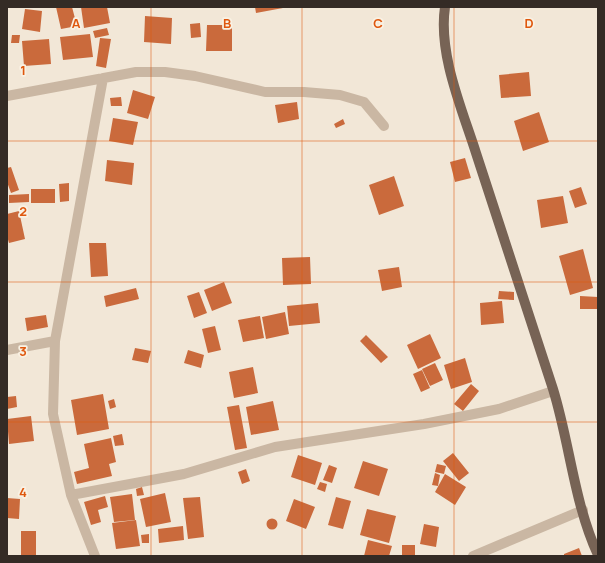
<svg xmlns="http://www.w3.org/2000/svg" width="605" height="563" viewBox="0 0 605 563" font-family="Manrope,sans-serif">
	<style>
		.building { fill: #ca6a3c }
		.lines { fill: none; stroke-linecap: round; stroke-linejoin: round }
		.minor { stroke: #cab7a3; stroke-width: 10 }
		.major { stroke: #776355; stroke-width: 10 }
		.grid { fill: none; stroke: #df570d; stroke-width: 1; stroke-opacity: 0.55 }
		.grid-label { font-size: 13px; text-anchor: middle; font-weight: bold; fill: #df570d; stroke: #f9f1e3; stroke-width: 3.5; stroke-linejoin: round; paint-order: stroke }
	</style>
	<rect width="100%" height="100%" fill="#f2e7d7"/>
	<path class="building" d="M56,7h16l5,19 -16,3z
		M81,7h26l3,16 -26,5z
		M255,7h28v1l-27,5z
		M25,9l17,2 -2,21 -18,-3z
		M145,16l27,2 -1,26 -27,-2z
		M200,23l1,14 -10,1 -1,-14z
		M207,25h25v26h-26z
		M107,28l2,7 -14,3 -2,-7z
		M90,34l3,23 -30,3 -3,-23z
		M12,35h8l-1,8h-8z
		M100,38l11,1 -5,29 -10,-2z
		M49,39l2,25 -27,2 -2,-25z
		M529,72l2,24 -30,2 -2,-23z
		M133,90l22,7 -7,22 -21,-6z
		M121,97l1,9h-11l-1,-8z
		M297,102l2,17 -21,4 -3,-18z
		M539,112l10,30 -26,9 -9,-30z
		M113,118l25,4 -5,23 -24,-4z
		M343,119l2,5 -9,4 -2,-4z
		M465,158l6,20 -16,4 -5,-20z
		M107,160l27,3 -2,22 -27,-4z
		M11,167l8,23 -8,3 -4,-11v-14z
		M394,176l10,30 -25,9 -10,-30z
		M69,183v18l-9,1 -1,-18z
		M581,187l6,17 -12,4 -6,-17z
		M31,189h24v14h-24z
		M29,194v8l-20,1v-8z
		M563,196l5,27 -27,5 -4,-28z
		M19,211l6,28 -16,4 -2,-7v-22z
		M89,243h17l2,33 -17,1z
		M583,249l10,39 -23,7 -11,-39z
		M310,257l1,27 -28,1 -1,-27z
		M399,267l3,20 -20,4 -4,-21z
		M224,282l8,21 -20,8 -8,-21z
		M136,288l3,11 -33,8 -2,-11z
		M499,291l15,1v8l-16,-1z
		M199,292l8,21 -13,5 -7,-22z
		M580,296l18,1v12h-18z
		M502,301l2,22 -23,2 -1,-22z
		M318,303l2,20 -31,3 -2,-20z
		M285,312l4,22 -23,5 -4,-22z
		M46,315l2,12 -21,4 -2,-13z
		M260,316l4,22 -21,4 -5,-22z
		M215,326l6,24 -13,3 -6,-24z
		M430,334l11,24 -23,11 -11,-24z
		M366,335l22,22 -7,6 -21,-22z
		M135,348l16,3 -3,12 -16,-3z
		M188,350l16,5 -3,13 -17,-5z
		M465,358l7,24 -21,7 -7,-24z
		M435,363l8,17 -13,6 -8,-17z
		M253,367l5,26 -24,5 -5,-26z
		M422,370l8,18 -9,4 -8,-18z
		M471,384l8,7 -16,20 -9,-7z
		M103,394l6,35 -32,6 -6,-35z
		M16,396l1,11 -10,2v-12z
		M114,399l2,8 -6,2 -2,-8z
		M273,401l6,29 -28,5 -5,-28z
		M239,405l8,43 -12,2 -8,-43z
		M31,416l3,25 -25,3 -2,-25z
		M122,434l2,11 -9,1 -2,-10z
		M111,438l5,24 -7,2 3,12 -35,8 -3,-12 15,-4 -5,-24z
		M453,453l16,20 -10,8 -16,-20z
		M298,455l24,8 -7,22 -24,-8z
		M363,461l25,8 -9,27 -25,-8z
		M437,464l9,2 -2,8 -9,-2z
		M329,465l8,3 -5,15 -9,-3z
		M246,469l4,12 -8,3 -4,-12z
		M435,473l5,2 -2,11 -6,-1z
		M445,474l21,13 -11,18 -20,-13z
		M320,482l7,2 -2,8 -8,-3z
		M142,487l2,8 -7,1 -1,-7z
		M165,493l6,29 -25,5 -6,-28z
		M132,494l3,26 -21,2 -4,-25z
		M105,496l3,11 -10,3 3,12 -10,3 -7,-23z
		M200,497l4,40 -16,2 -5,-41z
		M336,497l15,4 -8,28 -15,-4z
		M7,498l13,1 -1,20 -12,-1z
		M294,499l21,8 -9,22 -20,-8z
		M367,509l29,7 -7,27 -29,-8z
		M266.5 524a5.5 5.5 0 1 1 11 0a5.5 5.5 0 1 1-11 0Z
		M136,520l4,26 -24,3 -4,-26z
		M424,524l15,3 -3,20 -16,-3z
		M183,526l1,14 -25,3 -1,-14z
		M21,531h15v25h-15z
		M149,534v9h-7l-1,-8z
		M368,540l24,6 -3,10h-25z
		M402,545h13v11h-13z
		M579,548l3,8h-18v-2z"/>
	<g class="lines">
		<path class="minor" d="M7,96l129,-24h29l30,4 70,16h39l36,3 24,7 20,24
			M7,350l48,-9
			M71,495l113,-21 91,-27 149,-23 75,-15 54,-18
			M95,556l-24,-61 -18,-81 2,-73 48,-263
			M473,556l110,-46"/>
		<path class="major" d="M445,7c-7,47 17,102 31,146 25,79 52,157 77,236 17,55 21,114 45,166"/>
	</g>
	<path class="grid" d="M151,7v549M302,7v549M454,7v549M7,141h591M7,282h591M7,422h591"/>
	<g class="grid-label">
		<text x="76" y="28">A</text>
		<text x="227" y="28">B</text>
		<text x="378" y="28">C</text>
		<text x="529" y="28">D</text>
		<text x="23" y="75">1</text>
		<text x="23" y="216">2</text>
		<text x="23" y="356">3</text>
		<text x="23" y="497">4</text>
	</g>
	<rect width="605" height="563" fill="none" stroke="#342b25" stroke-width="16"/>
</svg>
